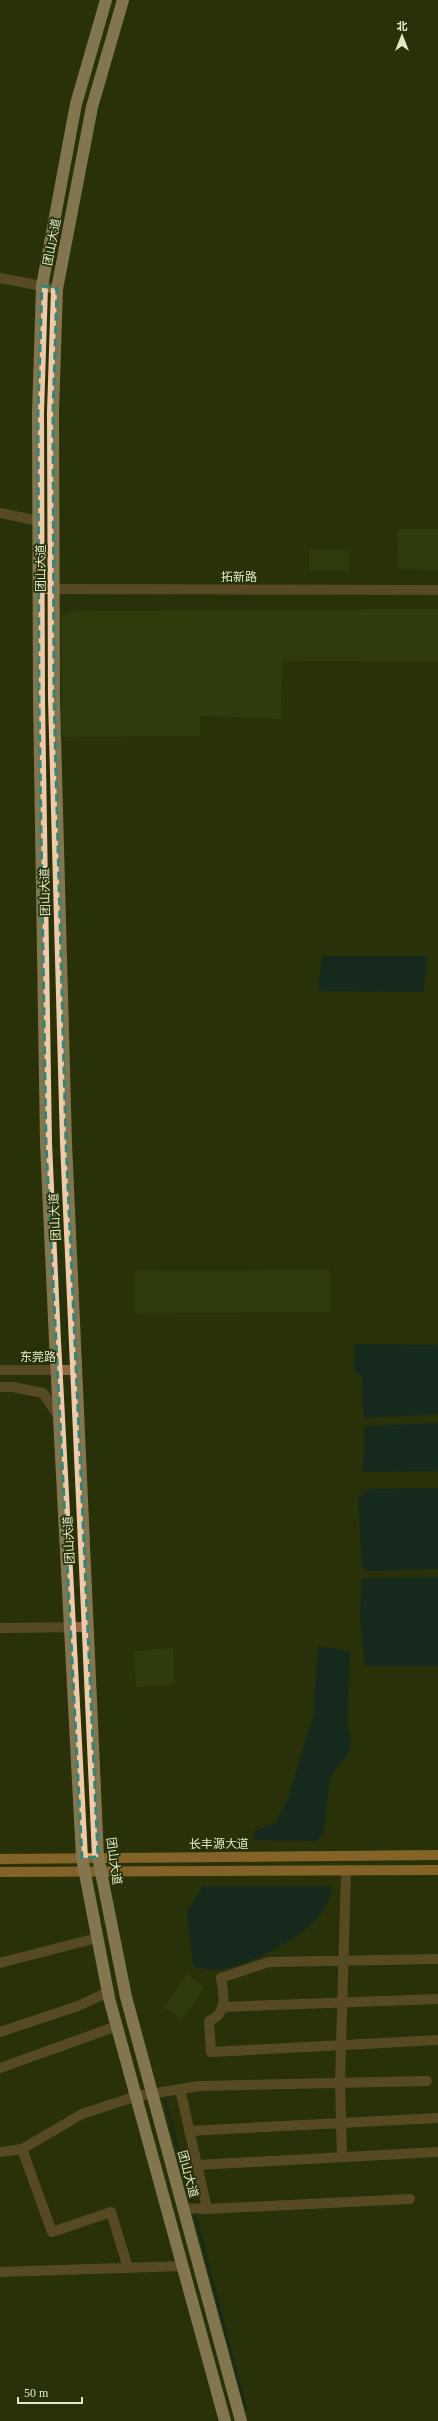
<svg xmlns="http://www.w3.org/2000/svg" width="438" height="2421" viewBox="0 0 438 2421" font-family="'Times New Roman','Noto Sans SC',serif">
	<style>
		.green { fill: #3b4810 }
		.water { fill: #002038 }
		.lines { fill: none; stroke-linecap: round; stroke-linejoin: round }
		.stream { stroke: #002038; stroke-width: 2.5 }
		.minor { stroke: #916845; stroke-width: 10 }
		.major { stroke: #f4a152; stroke-width: 10 }
		.highway { stroke: #f1c9a7; stroke-width: 12 }
		.marked { fill: none; stroke: #2e877c; stroke-width: 3; stroke-dasharray: 8 5; stroke-linejoin: round }
		.labels { text-anchor: middle; dominant-baseline: central; stroke-width: 3.5; stroke-linejoin: round; paint-order: stroke }
		.street-label { font-size: 12px; fill: #e0e9cc; stroke: #283208 }
	</style>
	<rect width="100%" height="100%" fill="#283208"/>
	<path class="green" d="M397,529h41v41l-40,-1z
		M309,550h40v21l-40,-1z
		M438,609v53l-156,-1 -1,58 -81,-3v20l-138,1 -1,-120 12,-6z
		M330,1270v42l-195,1v-42z
		M173,1648l2,37 -39,2 -2,-36z
		M187,1974l18,13 -23,33 -18,-13z"/>
	<path class="water" d="M322,956h105l-3,36 -106,-1z
		M355,1344l83,1v69l-74,4 -2,-40 -8,-9z
		M438,1423v48l-75,1 2,-46z
		M438,1488v81l-72,2 -4,-5 -4,-68 10,-9z
		M438,1577v89h-73l-5,-49 2,-39z
		M318,1646l32,5 -3,72 4,19 -4,13 -16,20 -8,59 -6,7 -63,-1v-9l21,-8 14,-27 25,-84z
		M203,1886h129c0,41 -80,80 -115,84 -7,1 -17,-2 -24,-4l-6,-54z"/>
	<g class="lines">
		<path class="stream" d="M165,2100l28,106
			M194,2211l52,198"/>
		<path class="minor" d="M0,278l57,11
			M0,513l39,8
			M39,589l399,1
			M0,1370h76
			M0,1387h13l30,6 16,24
			M0,1628l87,-1
			M438,1959l-169,3 -48,16c3,16 7,36 -12,43l2,31 227,-12
			M0,1963l97,-25
			M223,2007l215,-8
			M0,2032l78,-26 30,-14
			M0,2068l117,-42
			M180,2089l27,120 203,-10
			M189,2131l249,-13
			M22,2149l30,83 59,-20 17,56
			M0,2152l22,-3 60,-35 55,-18 62,-10 228,-5
			M342,2157l-2,-74 6,-213
			M197,2165l240,-13
			M183,2208l24,1
			M0,2272l183,-6"/>
		<path class="major" d="M0,1859l438,-4
			M0,1872l438,-2"/>
		<path class="highway" d="M106,0l-30,104 -34,182 -4,127 1,286 7,444 9,198 27,517 27,140 116,423
			M123,0l-31,107 -35,182 -4,123 1,287 12,444 32,714 28,140 115,424"/>
	</g>
	<path d="M0 0H438V2421H0ZM42,286l15,3 -4,123 1,287 12,444 32,714 -16,1 -36,-715 -7,-444 -1,-286z" fill="#283208" fill-opacity=".55" fill-rule="evenodd"/>
	<path class="marked" d="M42,286l15,3 -4,123 1,287 12,444 32,714 -16,1 -36,-715 -7,-444 -1,-286z"/>
	<g class="labels">
		<g class="street-label">
			<text transform="translate(52 242) rotate(-79)">团山大道</text>
			<text transform="translate(41 568) rotate(-90)">团山大道</text>
			<text x="239" y="577">拓新路</text>
			<text transform="translate(45 892) rotate(-91)">团山大道</text>
			<text transform="translate(55 1217) rotate(-93)">团山大道</text>
			<text x="38" y="1357">东莞路</text>
			<text transform="translate(69 1540) rotate(-93)">团山大道</text>
			<text x="219" y="1844">长丰源大道</text>
			<text transform="translate(114 1861) rotate(82)">团山大道</text>
			<text transform="translate(188 2174) rotate(75)">团山大道</text>
		</g>
	</g>
	<g transform="translate(402 36)" stroke="#283208" stroke-width="3" paint-order="stroke">
	<path d="M0-3L7 15L0 10L-7 15Z" fill="#e0e9cc"/>
	<text y="-6" font-size="11" font-weight="bold" text-anchor="middle" fill="#e0e9cc">北</text>
	</g>
	<path d="M18 2397v6h64v-6" fill="none" stroke="#e0e9cc" stroke-width="2"/>
	<text x="24" y="2397" font-size="12" fill="#e0e9cc" stroke="#283208" stroke-width="3" paint-order="stroke">50 m</text>
</svg>
